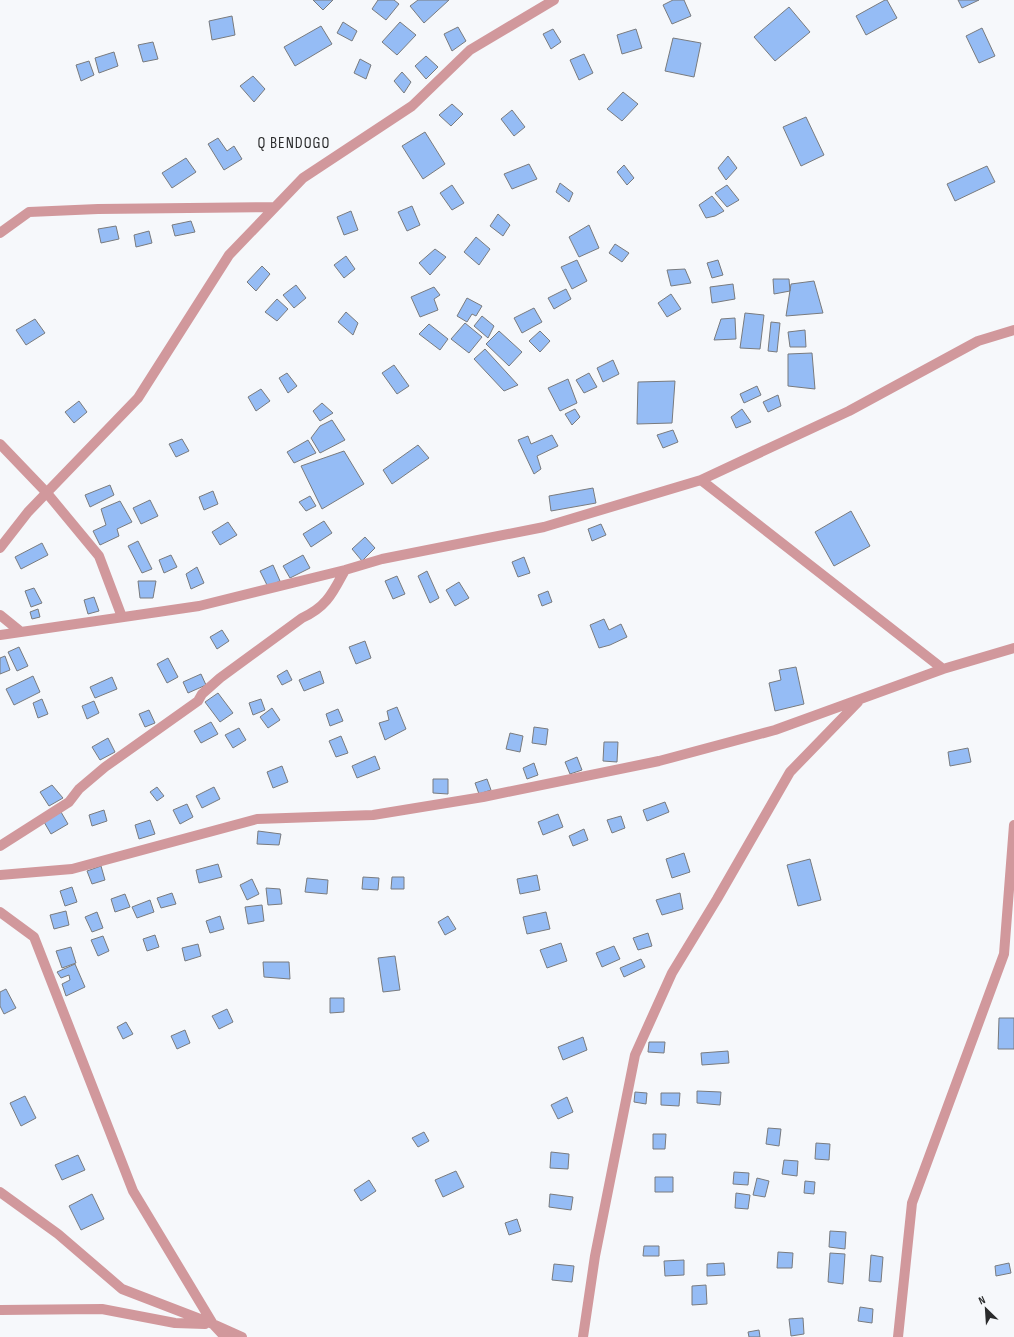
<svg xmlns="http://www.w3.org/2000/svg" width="1014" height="1337" viewBox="0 0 1014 1337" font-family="'Sofia Sans Condensed',sans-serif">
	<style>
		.building { fill: #95bcf5; stroke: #797b7e }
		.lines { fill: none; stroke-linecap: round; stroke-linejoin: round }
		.street { stroke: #d1989c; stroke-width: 10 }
		.labels { text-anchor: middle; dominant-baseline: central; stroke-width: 3; stroke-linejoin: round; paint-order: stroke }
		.quarter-label { font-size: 16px; letter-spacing: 1px; fill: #2a2b2c; stroke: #f6f8fb }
	</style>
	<rect width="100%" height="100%" fill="#f6f8fb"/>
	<path class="building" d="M313,0h20l-10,10z
		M378,0h16l5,4 -13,16 -14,-11z
		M418,0h31l-25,23 -14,-17z
		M673,0h11l7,16 -19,8 -9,-19z
		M885,0h2l10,18 -31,17 -10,-19z
		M958,0h21l-17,8z
		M789,7l21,25 -35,29 -21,-24z
		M232,16l3,19 -23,5 -3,-19z
		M343,22l14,9 -5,10 -15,-8z
		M400,22l16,13 -19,20 -15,-13z
		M321,26l11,18 -37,22 -11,-19z
		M458,27l8,14 -14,10 -8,-17z
		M982,28l13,28 -16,7 -13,-27z
		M553,29l8,13 -10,7 -8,-15z
		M636,29l6,19 -20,6 -5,-19z
		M673,38l28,5 -7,34 -29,-6z
		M153,42l5,17 -15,3 -5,-17z
		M114,52l4,14 -19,7 -4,-15z
		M584,54l9,19 -14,7 -9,-20z
		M426,56l12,11 -12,12 -11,-13z
		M360,59l11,6 -5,14 -12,-6z
		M89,61l5,14 -13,6 -5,-16z
		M402,72l9,10 -7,11 -10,-12z
		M253,76l12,13 -11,13 -14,-16z
		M623,92l15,12 -16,17 -15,-12z
		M452,104l11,10 -12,12 -12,-11z
		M512,110l13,17 -11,9 -13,-17z
		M806,117l18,38 -23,11 -18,-39z
		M425,132l20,32 -22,15 -21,-33z
		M218,138l9,13 7,-5 8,13 -18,11 -16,-26z
		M728,156l9,12 -11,12 -8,-12z
		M186,158l10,14 -24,16 -10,-15z
		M529,164l8,15 -25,10 -8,-15z
		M624,165l10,13 -7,7 -10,-13z
		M987,166l8,16 -40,19 -8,-17z
		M560,183l13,10 -4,9 -13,-10z
		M452,185l12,18 -12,7 -12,-17z
		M727,185l12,15 -12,7 -12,-14z
		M712,196l12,15 -9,5 -9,2 -7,-13z
		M412,206l8,19 -13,6 -9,-19z
		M351,211l7,19 -14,5 -7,-18z
		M498,214l12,11 -7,11 -13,-10z
		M191,221l4,11 -20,4 -3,-11z
		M589,225l10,23 -20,9 -10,-20z
		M116,226l3,13 -18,4 -3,-14z
		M149,231l3,12 -16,4 -2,-12z
		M476,237l14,12 -11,16 -15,-13z
		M615,244l14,9 -7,9 -13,-9z
		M435,249l11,8 -16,18 -11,-12z
		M346,256l9,13 -11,9 -10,-13z
		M577,260l10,21 -15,8 -11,-22z
		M718,260l5,15 -11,3 -5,-15z
		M262,266l8,8 -14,17 -9,-9z
		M685,269l6,14 -20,3 -4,-16z
		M773,279h16l1,12 -16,3z
		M814,281l9,32 -37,3 5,-32z
		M733,284l2,15 -23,4 -2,-16z
		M296,285l10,13 -12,10 -11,-13z
		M434,287l6,8 -6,4 4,11 -18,7 -9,-20z
		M566,289l5,10 -17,10 -6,-11z
		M671,294l10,15 -14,8 -9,-14z
		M467,298l15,8 -6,10 -4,-2 -5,8 -10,-6z
		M277,299l11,10 -11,12 -12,-9z
		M534,308l8,14 -20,11 -8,-15z
		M346,312l12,11 -5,12 -15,-13z
		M745,313l19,2 -4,34 -20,-1z
		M482,316l12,10 -6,12 -14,-12z
		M735,318l1,21 -22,1 7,-21z
		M35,319l10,14 -19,12 -10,-15z
		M771,322l9,1 -3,29 -9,-1z
		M465,323l17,14 -13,16 -18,-14z
		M429,324l19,15 -8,11 -21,-16z
		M805,330l1,17h-16l-2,-15z
		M499,331l23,21 -13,14 -23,-22z
		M540,331l10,10 -10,11 -11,-11z
		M485,349l33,36 -14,6 -30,-32z
		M812,353l3,36 -27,-3v-32z
		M613,360l6,14 -16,8 -6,-14z
		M394,365l15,21 -12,8 -15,-21z
		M287,373l10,13 -9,7 -9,-15z
		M589,373l8,14 -13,6 -8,-13z
		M568,379l9,24 -17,8 -12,-23z
		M675,381l-3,42 -35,1 1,-42z
		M757,386l4,9 -17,8 -4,-9z
		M261,389l9,12 -14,10 -8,-14z
		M778,395l3,11 -13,6 -5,-10z
		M79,401l8,11 -13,11 -9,-11z
		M322,403l11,10 -13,8 -7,-10z
		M575,409l5,8 -8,8 -7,-11z
		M742,409l9,13 -15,6 -5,-11z
		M332,420l13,20 -25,13 -9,-15 9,-12z
		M673,430l5,12 -15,6 -6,-13z
		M552,435l6,11 -21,10 4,13 -7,5 -16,-34 10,-4 3,8z
		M182,439l7,12 -13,6 -7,-13z
		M308,440l8,13 -22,10 -7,-11z
		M418,445l11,13 -37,26 -9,-14z
		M344,451l20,33 -42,25 -21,-43z
		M110,485l4,10 -24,12 -5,-12z
		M593,488l3,15 -45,8 -2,-15z
		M213,491l5,13 -14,6 -5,-13z
		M310,496l6,10 -10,5 -7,-9z
		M150,500l8,16 -17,8 -8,-16z
		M120,501l12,21 -15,7 2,7 -19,9 -7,-14 13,-6 -5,-16z
		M851,511l19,35 -36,20 -19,-34z
		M324,521l8,12 -21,14 -8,-13z
		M228,522l9,13 -17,10 -8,-13z
		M601,524l5,11 -14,6 -4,-12z
		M365,537l10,11 -13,13 -10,-12z
		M138,541l14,28 -10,4 -14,-27z
		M42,543l6,12 -27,14 -6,-12z
		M171,555l6,12 -13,6 -5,-13z
		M303,555l7,13 -20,10 -7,-12z
		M524,557l6,16 -12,4 -6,-15z
		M273,565l7,16 -12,6 -8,-16z
		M197,567l7,16 -13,6 -5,-15z
		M427,571l12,27 -9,5 -12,-27z
		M397,576l8,18 -12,5 -8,-18z
		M138,581h18l-3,17h-13z
		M459,582l10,16 -14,8 -9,-16z
		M34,588l8,15 -11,4 -6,-16z
		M548,591l4,11 -10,4 -4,-11z
		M94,597l5,14 -11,3 -4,-14z
		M38,609l2,8 -8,2 -2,-7z
		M604,619l5,11 12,-6 6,13 -17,8 -11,3 -9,-23z
		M222,630l7,11 -12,8 -7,-12z
		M365,641l6,17 -15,6 -7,-17z
		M19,647l9,19 -11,5 -9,-19z
		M5,656l5,14 -10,4v-16z
		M168,658l10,19 -11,6 -10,-19z
		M796,667l8,37 -29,7 -6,-28 12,-3 -2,-10z
		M287,670l5,10 -10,5 -5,-9z
		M320,671l4,12 -20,8 -5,-11z
		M201,674l5,11 -18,8 -5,-11z
		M33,676l7,16 -26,13 -8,-16z
		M112,677l5,12 -22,9 -5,-11z
		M218,693l15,20 -13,9 -15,-20z
		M42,699l6,15 -10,4 -5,-15z
		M261,699l4,11 -12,5 -4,-12z
		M94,701l5,12 -12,6 -5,-13z
		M397,707l9,22 -21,11 -6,-17 10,-3 -2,-9z
		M272,708l8,12 -12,8 -8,-11z
		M338,709l5,12 -13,5 -4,-12z
		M149,710l6,13 -10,4 -6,-13z
		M211,722l7,12 -17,9 -7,-12z
		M534,727l14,2 -2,16 -14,-2z
		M239,728l7,12 -13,8 -8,-13z
		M510,733l13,3 -3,16 -14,-3z
		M341,736l7,17 -12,4 -7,-16z
		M108,738l7,14 -15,8 -8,-13z
		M604,742h14l-1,20 -14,-1z
		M968,748l3,14 -21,4 -2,-14z
		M375,756l5,13 -23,9 -5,-12z
		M577,757l5,13 -12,4 -5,-12z
		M534,763l4,12 -11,4 -4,-11z
		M282,766l6,16 -15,6 -6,-16z
		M433,779h15v15l-15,-1z
		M487,779l4,11 -12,4 -4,-11z
		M52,785l11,13 -14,8 -9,-14z
		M157,787l7,9 -7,5 -7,-9z
		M214,787l6,12 -18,9 -6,-12z
		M665,802l4,10 -22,9 -4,-11z
		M187,804l6,13 -13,7 -7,-14z
		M104,810l3,11 -15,5 -3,-11z
		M61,812l7,12 -17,10 -7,-12z
		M558,814l5,13 -20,8 -5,-13z
		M621,816l4,12 -13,5 -5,-13z
		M150,820l5,14 -16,5 -4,-14z
		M584,829l4,11 -15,6 -4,-10z
		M258,831l23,3 -2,11 -22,-1z
		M684,853l6,19 -18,6 -6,-19z
		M810,859l11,41 -23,6 -11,-41z
		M218,864l4,13 -23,6 -3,-13z
		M101,866l4,14 -13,4 -5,-13z
		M537,875l3,15 -20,4 -3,-15z
		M363,877l16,1 -1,12 -16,-1z
		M392,877h12v12h-13z
		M307,878l21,2 -1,14 -22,-2z
		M252,879l7,15 -12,6 -7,-15z
		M72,887l5,15 -12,4 -5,-15z
		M266,888l14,1 2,15 -14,1z
		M172,893l4,11 -15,4 -4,-10z
		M680,893l3,16 -21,6 -6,-15z
		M125,894l5,13 -15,5 -4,-13z
		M150,900l4,12 -17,6 -5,-11z
		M262,905l2,16 -16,3 -3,-17z
		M66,911l3,14 -15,4 -4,-14z
		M97,912l6,16 -11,4 -7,-15z
		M546,912l4,17 -23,5 -4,-17z
		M220,916l4,13 -14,4 -4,-12z
		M448,916l8,13 -11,6 -7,-13z
		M648,933l4,13 -14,4 -5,-12z
		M155,935l4,12 -12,4 -4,-12z
		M103,936l6,15 -11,5 -7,-16z
		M561,943l6,18 -20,7 -7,-18z
		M198,944l3,12 -16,5 -3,-13z
		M614,946l6,13 -18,8 -6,-14z
		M71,947l5,16 -14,5 -6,-17z
		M395,956l5,34 -17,2 -5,-34z
		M641,959l4,8 -21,10 -4,-9z
		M263,962h26l1,17 -26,-2z
		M75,964l10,23 -19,9 -4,-12 8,-4 -1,-5 -8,3 -4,-6z
		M6,989l10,19 -12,6 -4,-8v-14z
		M330,998h14v14l-14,1z
		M227,1009l6,13 -14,7 -7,-13z
		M999,1018h15v31h-16z
		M126,1022l7,12 -10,5 -6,-12z
		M185,1030l5,13 -13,6 -6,-13z
		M583,1037l4,13 -24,10 -5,-13z
		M649,1042h16l-1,11 -16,-1z
		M728,1051l1,12 -27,2 -1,-12z
		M697,1091l24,1 -1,13 -23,-2z
		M635,1092l12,1 -1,11 -12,-2z
		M661,1093h19l-1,13 -18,-1z
		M25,1096l11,22 -15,8 -11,-23z
		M567,1097l6,15 -15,7 -7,-14z
		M768,1128l13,1 -2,17 -13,-2z
		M424,1132l5,9 -11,6 -6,-9z
		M653,1134h13l-1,15h-12z
		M816,1143l14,1 -1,16 -14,-1z
		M551,1152l18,2 -1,15 -18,-1z
		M78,1155l7,15 -23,10 -7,-15z
		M784,1160l14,1 -1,15 -15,-2z
		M456,1171l8,16 -21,10 -8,-17z
		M734,1172l15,1 -1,12 -15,-1z
		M655,1177h18v15h-18z
		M757,1178l12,3 -4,16 -12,-2z
		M369,1180l7,11 -15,10 -7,-11z
		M805,1181l10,1 -1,12 -10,-1z
		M736,1193l14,2 -2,14 -13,-1z
		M92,1194l12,25 -23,11 -12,-24z
		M550,1194l23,3 -2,13 -22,-3z
		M517,1219l4,12 -12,4 -4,-12z
		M830,1231l16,1 -1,17 -16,-2z
		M644,1246h15v10h-16z
		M778,1252l15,1 -1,15h-15z
		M830,1253l15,1 -2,30 -15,-2z
		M871,1255l12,2 -2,25 -12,-1z
		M684,1260v15l-19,1 -1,-15z
		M724,1263l1,12 -18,1v-12z
		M1009,1263l2,10 -15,3 -1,-10z
		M554,1264l20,2 -2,16 -20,-2z
		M706,1285l1,19 -15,1v-19z
		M860,1307l13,2 -1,14 -14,-2z
		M803,1318l1,16 -13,2 -2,-17z
		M759,1330l1,7h-11l-1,-5z"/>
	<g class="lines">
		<path class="street" d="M0,233l29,-21 69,-3 177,-2
			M0,444l46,48 53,64 23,61
			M701,480l242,189
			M0,548l28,-36 110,-114 91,-143 74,-77 109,-72 58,-56 84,-50
			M0,615l21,17
			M0,635l199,-29 146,-36 37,-11 162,-32 157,-47 148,-69 129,-70 36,-11
			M0,846l69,-44 10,-13 26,-22 93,-66 4,-7 18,-16 82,-60c25,-11 31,-26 43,-48
			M0,875l72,-6 185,-50 116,-4 110,-18 176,-36 116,-31 168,-61 71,-21
			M0,912l34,25 99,254 80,133 29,13
			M0,1192l58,42 64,55 91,35 12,13
			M0,1310l102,-1 73,14 30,1
			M583,1337l12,-81 40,-201 37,-82 45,-74 73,-127 68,-70
			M898,1337l14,-134 92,-249 10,-129"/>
	</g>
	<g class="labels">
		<g class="quarter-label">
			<text x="294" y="143">Q BENDOGO</text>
		</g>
	</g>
	<g transform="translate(986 1309) rotate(335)" stroke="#f6f8fb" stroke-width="3" paint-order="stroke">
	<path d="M0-3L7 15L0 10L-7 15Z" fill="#2a2b2c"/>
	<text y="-6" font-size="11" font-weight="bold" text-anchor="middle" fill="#2a2b2c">N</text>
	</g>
</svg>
